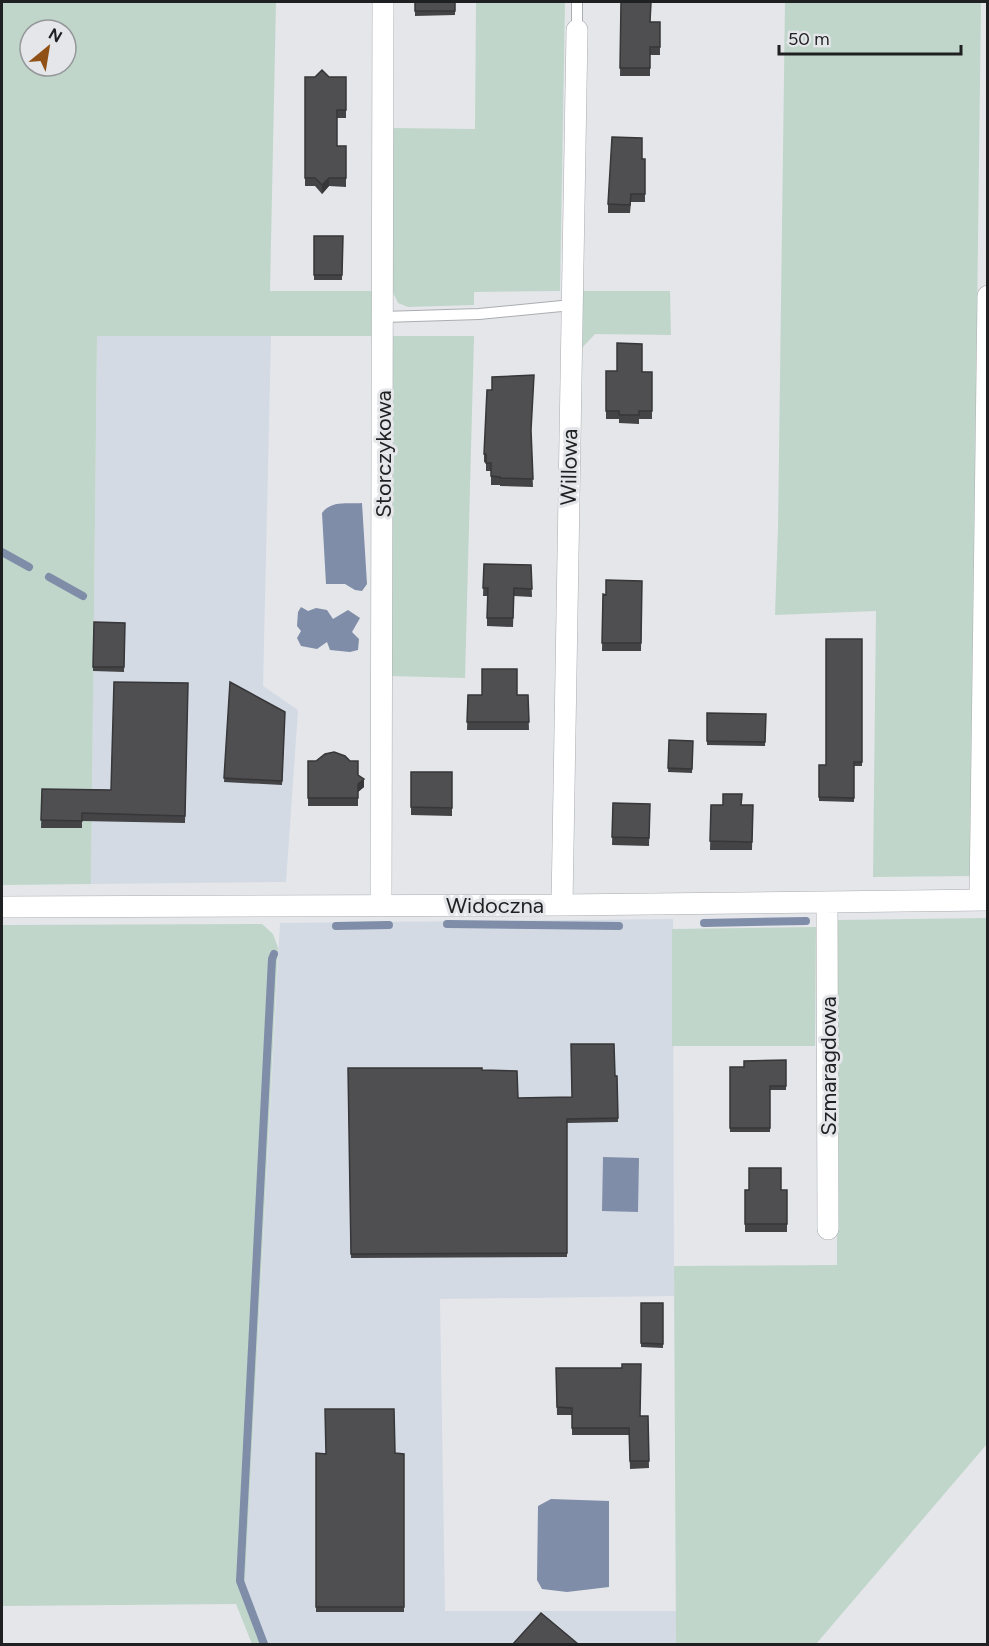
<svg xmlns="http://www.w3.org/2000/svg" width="989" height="1646" viewBox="0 0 989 1646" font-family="Figtree,sans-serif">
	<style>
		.built { fill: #d3dae4 }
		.green { fill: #c0d6ca; fill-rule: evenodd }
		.water { fill: #7f8da8 }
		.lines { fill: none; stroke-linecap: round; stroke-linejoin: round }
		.stream { stroke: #7f8da8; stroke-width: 8 }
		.service-casing { stroke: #aaadb0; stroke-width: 12 }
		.minor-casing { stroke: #aaadb0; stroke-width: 22 }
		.service { stroke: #fff; stroke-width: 10 }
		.minor { stroke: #fff; stroke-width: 21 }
		.wall { fill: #444447 }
		.shaded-wall { fill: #373739 }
		.building { fill: #4f4f52; stroke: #373739; stroke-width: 1.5 }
		.labels { text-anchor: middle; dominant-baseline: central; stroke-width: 6; stroke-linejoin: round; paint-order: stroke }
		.street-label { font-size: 22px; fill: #1f2021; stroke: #e4e6ea }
	</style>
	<rect width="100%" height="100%" fill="#e4e6ea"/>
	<path class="built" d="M97,336h174l-8,350 35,24 -12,172 -195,2z
		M673,919l1,377 -234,3 5,312h231v33h-409l-18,-41 -4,-21 35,-659z"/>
	<path class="green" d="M2,2h274l-6,289h103l1,45h-277l-6,548 -89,1zM30,30h36v36h-36z
		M476,2h89l-5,289 -86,1v13l-66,2 -10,-4 -7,-15v-160l84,1z
		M785,2h196l-11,874 -97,1 3,-266 -101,4 3,-87z
		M580,291h90l1,44 -76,-1 -14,15z
		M391,336h83l-9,342 -76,-2z
		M987,918v526l-171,200h-140l-2,-378 163,-1v-345z
		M262,924l11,10 5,14 -33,634 4,21 18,41h-15l-16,-40 -234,2v-681z
		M816,927l-1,119h-143v-117z"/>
	<path class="water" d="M362,503l5,81 -5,7 -7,-1 -10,-6h-19l-4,-71c9,-13 26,-9 40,-10z
		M301,607l7,4 8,-3 11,2 6,9 15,-9 12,8 -8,14 7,7 -1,11 -8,2 -20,-2 -3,-8 -10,7 -16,-3 -4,-8 4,-7 -4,-5 1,-14z
		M603,1157l36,1 -1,54 -36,-1z
		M551,1499l58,2v86l-42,5 -25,-3 -5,-9 1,-74z"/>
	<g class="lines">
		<path class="stream" d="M2,552l27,15
			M49,577l34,19
			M704,923l102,-2
			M447,924l172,2
			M336,926l53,-1
			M264,1644l-24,-63 32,-622 2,-5"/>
		<g class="service-casing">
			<path id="service" d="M577,2v28
				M383,317l96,-3 93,-9"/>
		</g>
		<g class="minor-casing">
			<path id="minor" d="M980,900l8,-604
				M827,902l1,327
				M562,905l15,-875
				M381,906l2,-904
				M2,907l560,-2 426,-5"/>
		</g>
		<use href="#service" class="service"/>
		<use href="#minor" class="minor"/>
	</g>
	<path class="wall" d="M415,2h40v13l-40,1z
		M621,2l30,20h9v33h-10v21h-30z
		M305,77h41v41h-9v28h9v41l-17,-1 -7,8 -7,-8h-10z
		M642,159h3v43h-14l-1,11h-22v-9z
		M314,236h29l-1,44h-28z
		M606,371l46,1v47h-13v5l-20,-1v-4h-13z
		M531,435l2,52 -33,-1v-1h-9v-14h-5v-8l-2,-1v-8z
		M484,564l47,1 1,32 -18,-1 -1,31 -26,-1v-30h-4z
		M642,581l-1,70h-39l1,-57 3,1z
		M94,622l31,1 -1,49 -31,-1z
		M862,639v127h-8v36l-35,-1v-36h7z
		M230,682l55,30 -3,73 -58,-3z
		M188,683l-3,140 -103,-2v7h-41l1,-39 69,1z
		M468,695h60l1,35h-62z
		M707,713l59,1 -1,32 -58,-1z
		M669,740l24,1 -1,32 -24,-1z
		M308,761l50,14 6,12 -6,5v14h-50z
		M411,772h41v44l-41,-1z
		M613,803l37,1 -1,42 -37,-1z
		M711,805h42l-1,45h-42z
		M786,1060v30h-16v42h-40v-65h14z
		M348,1068l134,2 36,28 54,-1 43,-21h2l1,46 -51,1v134l-216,1z
		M745,1190h42v42h-42z
		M641,1303h22v45l-22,-1z
		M556,1368l84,48h8l1,52 -19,1 -1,-34h-57v-20h-15z
		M316,1453l88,1v158h-88z"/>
	<path class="shaded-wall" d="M329,178v8l-7,8v-9z
		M364,779v8l-6,5v-8z"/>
	<path class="building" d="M415,2h40v9h-40z
		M621,2h30l-1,20h10v25h-10v21h-30z
		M322,70l7,7h17v33h-9v36h9v32h-17l-7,7 -7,-7h-10v-101h10z
		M612,137l30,1v21h3v35h-14l-1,11 -22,-1z
		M314,236h29l-1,39h-28z
		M617,343l25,1v28h10v39h-13v4h-20v-4h-13v-40h11z
		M534,375l-3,55 2,49 -33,-1v-1l-9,-1v-13h-5v-9h-2l3,-64h5v-13z
		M484,564l47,1 1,24 -18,-1 -1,30h-26l1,-30h-5z
		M606,580l36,1 -1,62h-39l1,-49 3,1z
		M94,622l31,1 -1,44h-31z
		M826,639h36v123h-8v36l-35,-1v-32h7z
		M482,669h35v26h11l1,27h-62l1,-27h14z
		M114,682l74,1 -3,133 -103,-3v8l-41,-1 1,-31 69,1z
		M230,682l55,30 -3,69 -58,-3z
		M707,713l59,1 -1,28 -58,-1z
		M669,740l24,1 -1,28 -24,-1z
		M334,752l11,4 5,5h8v14l6,4 -6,5v14h-50v-37h8l9,-7z
		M411,772h41v36l-41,-1z
		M723,794h19l-1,11h12l-1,37 -42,-1 1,-36h12z
		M613,803l37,1 -1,34 -37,-1z
		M571,1044h43l1,32h2l1,42 -51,1v134l-216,1 -3,-186h134v2l35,1 1,27 54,-1z
		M786,1060v26h-16v42h-40v-61h14v-6z
		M749,1168h32v22h6v34h-42v-34h4z
		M641,1303h22v41l-22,-1z
		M622,1364h19l-1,52h8l1,45h-19l-1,-33h-57v-20l-15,-1 -1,-39h66z
		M325,1409h69l1,44 9,1v153h-88v-154l10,1z
		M541,1613l37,31h-65z"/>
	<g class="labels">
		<g class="street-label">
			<text transform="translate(383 454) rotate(-90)">Storczykowa</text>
			<text transform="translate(569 467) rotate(-89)">Willowa</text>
			<text x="495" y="905">Widoczna</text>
			<text transform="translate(828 1066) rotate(-90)">Szmaragdowa</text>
		</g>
	</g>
	<rect width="989" height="1646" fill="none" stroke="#1f2021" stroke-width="6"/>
	<g transform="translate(48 48) rotate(30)"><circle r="28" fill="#e4e6ea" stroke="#95979a" stroke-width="1.5"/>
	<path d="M0-4.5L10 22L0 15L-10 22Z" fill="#905117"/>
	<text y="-9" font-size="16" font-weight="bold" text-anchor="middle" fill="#1f2021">N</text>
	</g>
	<path d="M779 45v9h182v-9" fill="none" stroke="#1f2021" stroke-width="3"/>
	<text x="788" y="45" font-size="18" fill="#1f2021" stroke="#e4e6ea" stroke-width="4.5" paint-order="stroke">50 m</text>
</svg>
